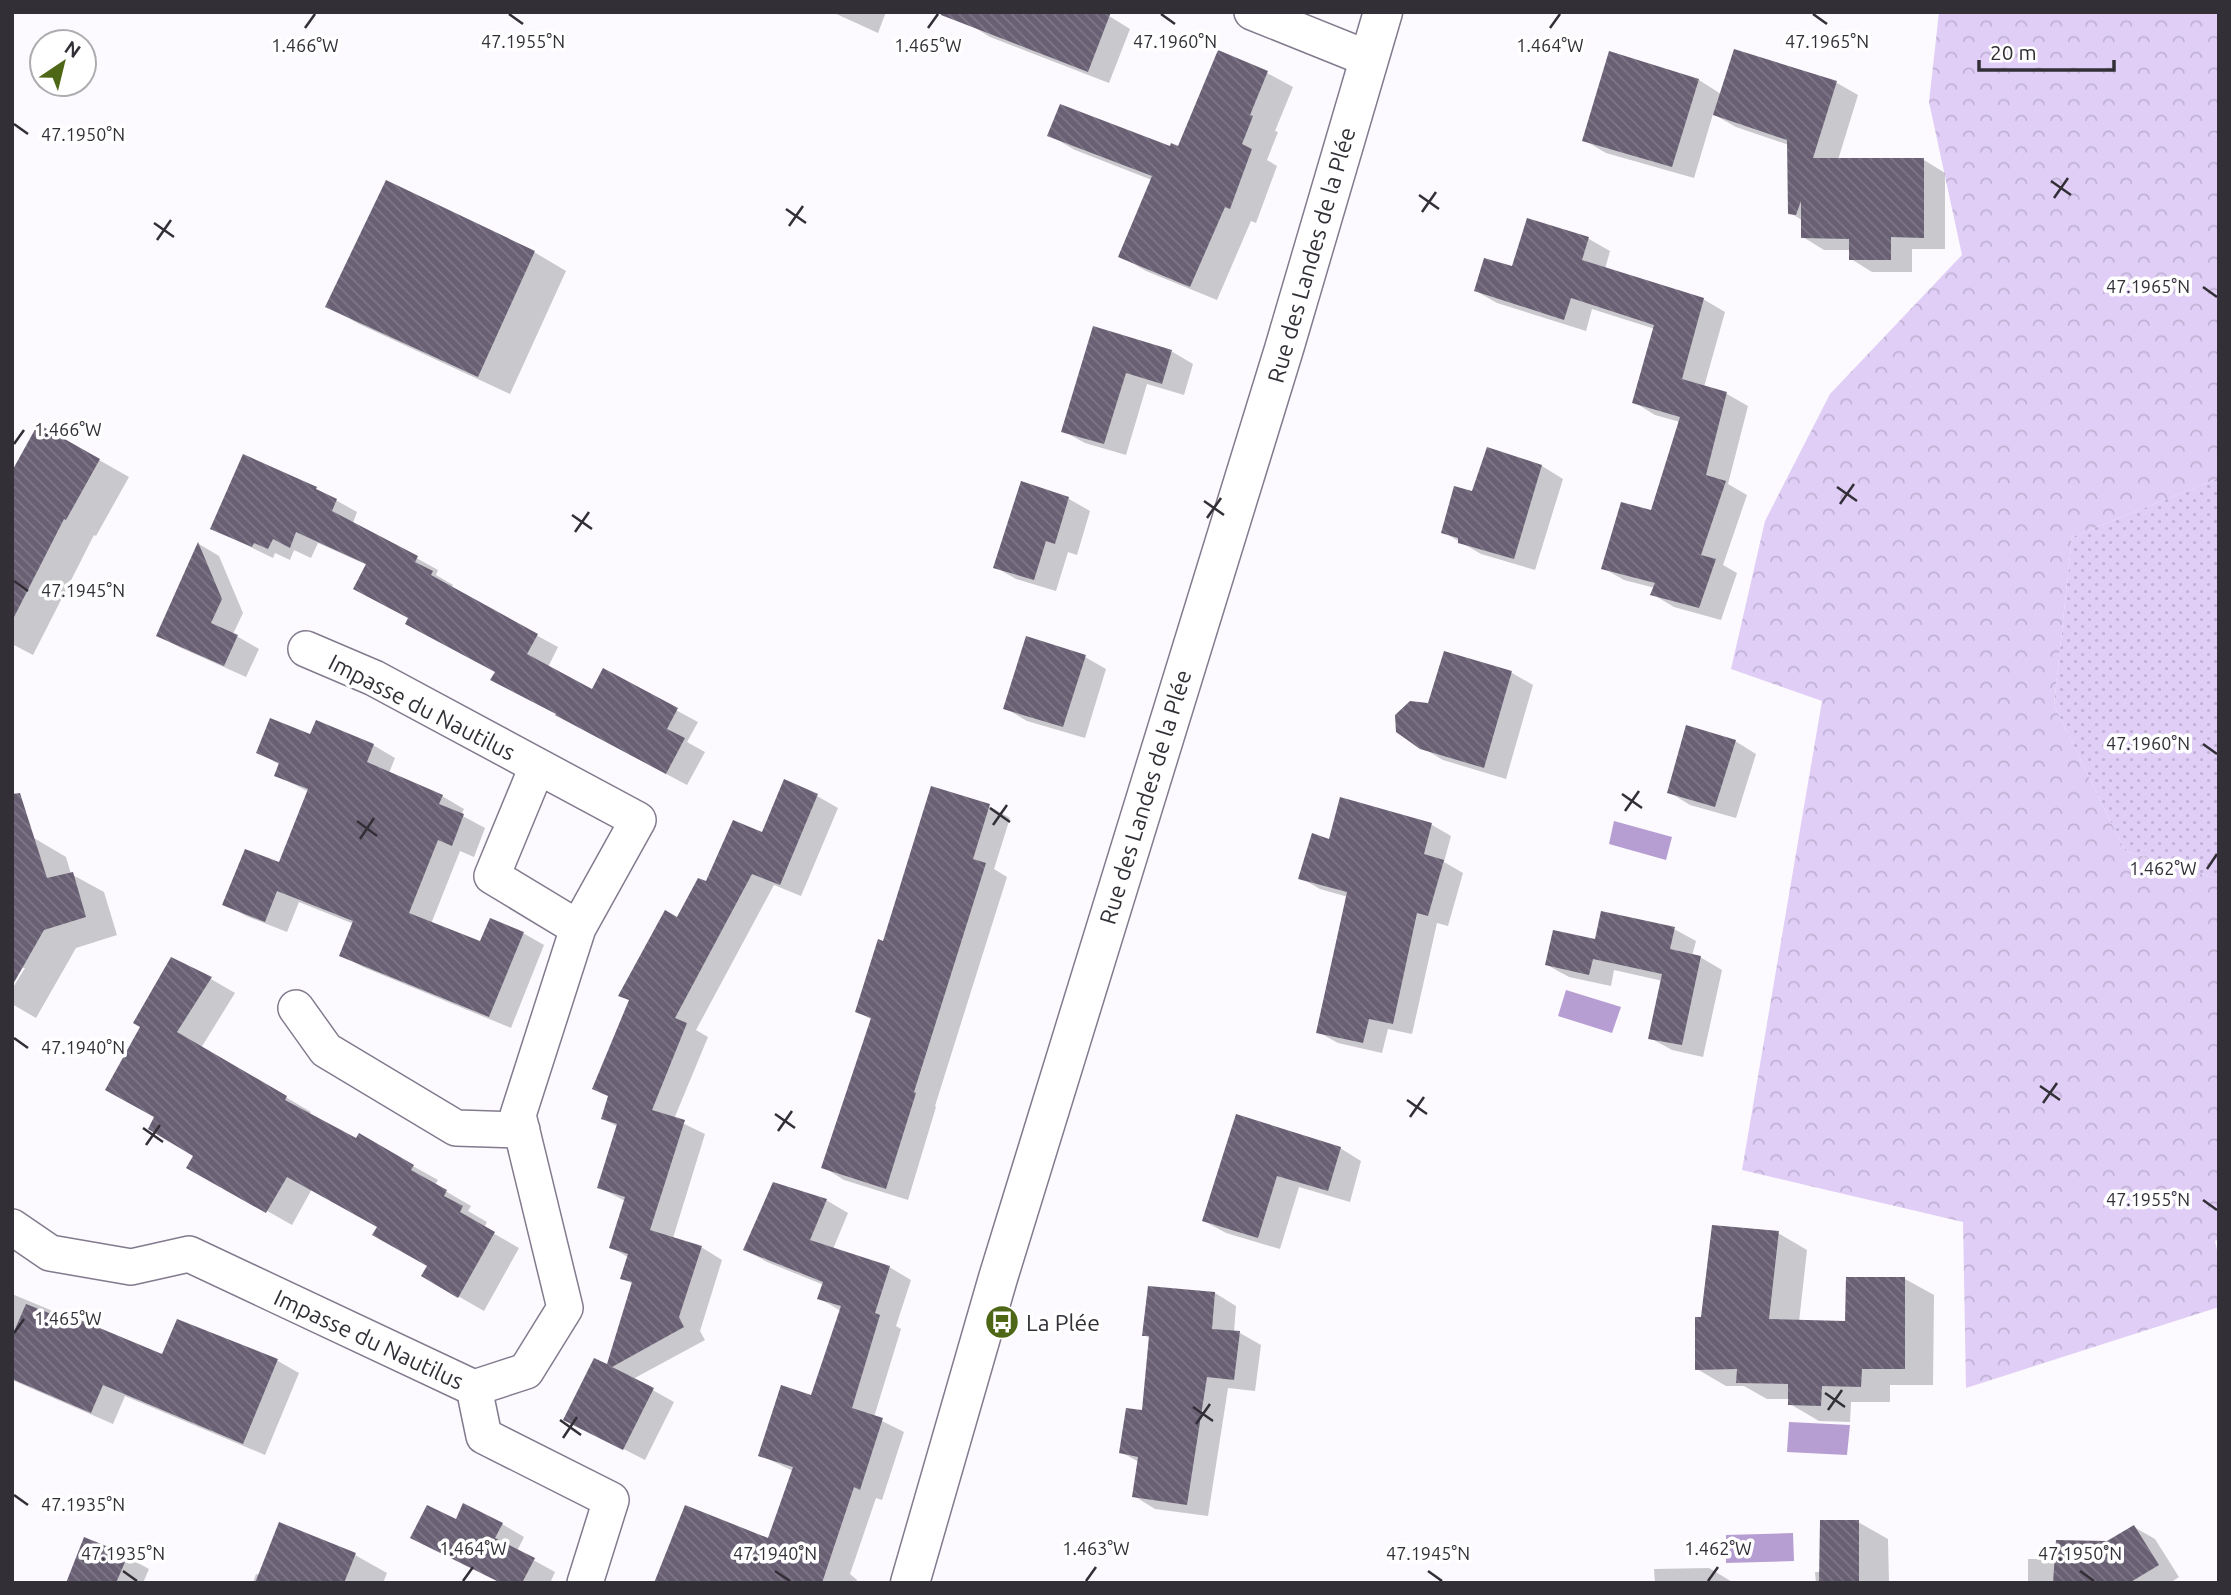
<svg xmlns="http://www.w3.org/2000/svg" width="2231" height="1595" viewBox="0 0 2231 1595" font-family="Ubuntu,sans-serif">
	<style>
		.grass { fill: url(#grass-dots) }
		.forest { fill: url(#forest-crowns) }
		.water { fill: #b69ed2 }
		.shadow { fill: #0003 }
		.building { fill: url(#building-back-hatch) }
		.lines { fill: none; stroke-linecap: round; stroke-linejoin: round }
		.minor-casing { stroke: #837a8e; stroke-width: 38 }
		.tertiary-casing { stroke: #837a8e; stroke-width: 41 }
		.minor { stroke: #fff; stroke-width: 35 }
		.tertiary { stroke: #fff; stroke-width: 38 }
		.ticks { fill: none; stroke: #322f37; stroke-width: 2.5 }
		.labels { text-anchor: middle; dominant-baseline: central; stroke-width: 7; stroke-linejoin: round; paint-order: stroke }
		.street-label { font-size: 23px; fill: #322f37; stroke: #fff }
		.poi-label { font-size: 23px; fill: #322f37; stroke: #fff; text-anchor: start }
		.ticks-label { font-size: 18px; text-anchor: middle; fill: #322f37; stroke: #fff; stroke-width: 7; stroke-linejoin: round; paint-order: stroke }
	</style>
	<defs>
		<pattern id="grass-dots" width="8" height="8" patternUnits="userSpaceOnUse" patternTransform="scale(1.75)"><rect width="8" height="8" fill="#e0cef6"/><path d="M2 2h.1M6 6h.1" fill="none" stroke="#c1b1d4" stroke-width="1.8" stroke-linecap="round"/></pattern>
		<pattern id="forest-crowns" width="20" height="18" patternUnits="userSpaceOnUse" patternTransform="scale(1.75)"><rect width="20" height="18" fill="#e0cef6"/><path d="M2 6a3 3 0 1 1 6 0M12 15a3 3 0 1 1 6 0" fill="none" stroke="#c1b1d4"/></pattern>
		<pattern id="building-back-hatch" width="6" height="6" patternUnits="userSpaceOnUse" patternTransform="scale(1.75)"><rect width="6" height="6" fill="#696074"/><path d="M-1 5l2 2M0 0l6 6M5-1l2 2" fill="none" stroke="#7f7888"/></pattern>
	</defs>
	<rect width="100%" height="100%" fill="#fcfaff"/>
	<path class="grass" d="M2219,478v401l-94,-28 -71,-146 18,-168z"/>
	<path class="forest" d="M1939,12h280v466l-147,59 -18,168 71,146 94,28v360l-4,2 4,18v48l-253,81 -3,-166 -221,-52 80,-469 -91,-32 34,-148 65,-127 132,-139 -33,-153z"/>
	<path class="water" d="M1614,821l58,16 -6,23 -57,-16z
		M1566,990l55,17 -9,26 -54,-17z
		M1789,1422l61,3 -3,30 -60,-3z
		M1793,1533l1,28 -68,2v-28z"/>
	<path class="shadow" d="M832,12h54l-8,21z
		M1109,16l21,13 -21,54 -119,-46 -21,-13z
		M1735,51l102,32 21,12 -20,65h86l21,13v76h-33v23h-40l-21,-13v-9h-27l-21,-13 -1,-17 -12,-7 -1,-68 -53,-18 -23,-13 -19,64 -88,-25 -22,-13 115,-60 22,14z
		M1219,52l48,21 26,14 -18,44 3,1 -11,28 10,6 -21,57 -5,-2 -34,79 -71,-29 -26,-15 32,-76 -77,-30 -26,-15 130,13z
		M386,182l148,70 32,19 -56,123 -151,-70 -32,-18z
		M1528,220l61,19 21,12 -5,18 98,30 22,13 -21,75 23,7 21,12 -20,78 19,11 -24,70 14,8 -16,47 -47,-13 -22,-13 3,-6 -31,-8 -21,-12 49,-56 28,-90 -25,-7 -21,-13 21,-73 -63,-20 -6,22 -89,-28 -21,-12 37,-23z
		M1094,329l77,22 22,13 -9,31 -37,-11 -21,71 -41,-12 -22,-12z
		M39,426l90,51 -33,59 -2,-1 -61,120 -21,-11v-169z
		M1542,466l21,13 -28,91 -54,-16 -38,-22 31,-39z
		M1022,484l47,15 21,12 -13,44 -9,-3 -12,39 -40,-12 -21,-12z
		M316,489l41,23 -4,11 85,47 -2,5 17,10 -2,4 107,58 -10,20 44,24 11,-20 95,51 -11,20 18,10 -18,33 -109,-58 -82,-55 -86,-53 -43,-54 -49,-22 -7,15 -17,-8 -4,10 -15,-7 -2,5 -61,-30z
		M199,544l20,12 24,57 -10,21 26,15 -13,28 -67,-30 -21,-12z
		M1445,653l67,20 21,12 -27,94 -63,-19 -22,-13 8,-42z
		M1085,657l21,12 -21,69 -58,-17 -22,-13z
		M317,722l56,23 22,13 -6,15 53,23 22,13 -3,6 24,13 -11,29 -14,-6 -29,73 50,20 42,-11 21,12 -33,83 -148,-61 -22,-12 13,-31 -55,-22 -12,30 -41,-16 -22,-12 56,-39 29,-73 -33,-17 4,-10 -22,-13 53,-16z
		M1735,741l21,13 -20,64 -46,-13 -21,-13z
		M817,796l21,12 -37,88 -27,-11 -78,145 12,7 -34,82 31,15 -32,104 28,9 21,13 -22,71 5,9 -72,39 41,23 -29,58 -80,-41 43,-52 25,-83 -11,-6 7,-20 -18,-11 14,-46 -26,-14 19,-60 -15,-8 7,-22 -16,-9 36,-87 -10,-6 58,-76 28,-35 57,-50z
		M1342,800l90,25 19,11 -7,26 19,11 -15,53 -11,-3 -25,111 -24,-5 -6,24 -44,-10 -20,-11 30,-135 -28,-8 -19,-11 29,-37z
		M989,806l21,12 -16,51 13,8 -72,229 1,1 -28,93 -64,-20 -21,-13 49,-147 -15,-9z
		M34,838l32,19 5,17 33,18 13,43 -41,13 -40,70 -24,-14v-15l13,-21h-4z
		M1674,929l22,12 -4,15 8,1 22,13 -19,87 -31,-7 -22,-12 13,-57 -49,-11 -3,16 -42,-9 -22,-12 49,-24z
		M211,979l24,14 -34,55 110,64 -2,3 47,26 3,-5 79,44 -3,5 36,21 -3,5 19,11 -3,6 35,20 -35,63 -61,-35 6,-10 -50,-39 -67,-38 -20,36 -103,-58 7,-12 -40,-38 -49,-28z
		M1237,1117l103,31 21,13 -11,41 -51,-15 -19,62 -54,-16 -22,-12z
		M826,1200l22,13 -15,36 56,18 22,13 -15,46 5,3 -27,88 30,15 -22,68 -6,-2 -26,76 7,6 -1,3h-200l113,-42 24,-70 -33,-16 52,-58 29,-86 -22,-13 5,-13 -57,-23 -22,-12z
		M1778,1233l29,17 -8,72 47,1 59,-44 29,16 -1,90h-43v17h-39l-1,20 -31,-1 -29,-17v-5h-23l-23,-13h-18l-29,-17 6,-50z
		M1215,1293l21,13 -2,26 6,1 21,12 -6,46 -27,-3 -20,128 -53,-7 -21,-13 5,-34 -18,-10 22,-40 8,-73 -7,-4z
		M12,1294l151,63 14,-36 101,40 21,12 -34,82 -140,-59 -12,28 -101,-44z
		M456,1521l46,3 22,13 -7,14 38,21 -5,11h-49z
		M1858,1522l30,17 1,44h-73l-1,-11h6z
		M2134,1527l21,12 24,38 -9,6h-142v-24h29l50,-17z
		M85,1539l42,18 22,12 -6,14h-76z
		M355,1555l32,18 -4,10h-130l3,-9 4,1z
		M1709,1568l25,15h-79l-1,-14z"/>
	<path class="building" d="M941,12h170l-23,60 -147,-57z
		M1734,49l103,32 -24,77h111v80l-33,-1v23h-42v-21l-48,-1v-37l-5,14 -8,-1 -1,-74 -74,-25z
		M1218,50l50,21 -18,44 3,1 -11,28 10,5 -22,60 -5,-2 -35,80 -72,-30 34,-81 -105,-40 13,-32 110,42 1,-3 7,3z
		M1609,51l90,28 -27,88 -90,-26z
		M386,180l149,71 -57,126 -153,-70z
		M1527,218l62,19 -7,23 122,38 -22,81 45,13 -21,83 20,6 -25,74 15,4 -17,49 -49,-13 5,-12 -54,-14 20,-67 30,8 29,-93 -48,-14 22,-78 -83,-27 -7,22 -90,-29 10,-33 28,8z
		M1093,326l79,24 -10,34 -36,-11 -22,71 -43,-12z
		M38,424l62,35 -34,61 -2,-1 -52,102v-150z
		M1487,447l55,18 -28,94 -56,-16v-5l-17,-5 13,-47 18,5z
		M243,454l74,33 -1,2 21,10 -5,12 86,45 -3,6 18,9 -2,4 107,59 -11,20 65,35 11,-21 75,40 -11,21 18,9 -19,36 -111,-59 1,-1 -66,-34 5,-8 -90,-48 3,-6 -55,-29 13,-25 -70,-32 -6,16 -17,-9 -5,10 -14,-6 -2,4 -42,-18z
		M1021,481l48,16 -14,47 -9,-3 -12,39 -41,-12z
		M198,542l24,57 -11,24 27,12 -14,31 -68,-30z
		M1026,636l60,19 -23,72 -60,-18z
		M1444,651l68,20 -28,97 -64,-19 -24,-17 -1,-17 15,-14 18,2z
		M270,718l40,16 6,-14 58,24 -7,18 76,33 -4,9 25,10 -12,32 -14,-6 -29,73 71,28 10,-23 34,14 -35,85 -150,-61 14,-35 -76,-30 -12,31 -43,-17 23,-56 34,13 29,-73 -34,-13 5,-13 -23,-10z
		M1686,725l50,15 -21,67 -48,-14z
		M784,779l34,15 -38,91 -28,-11 -77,144 12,5 -35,87 33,10 -35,110 52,16 -23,71 5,10 -72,40 42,21 -31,62 -60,-30 31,-62 13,6 25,-82 -12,-3 8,-25 -19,-6 16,-51 -28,-9 20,-64 -16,-5 7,-23 -16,-7 37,-89 -11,-4 47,-86 12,7 21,-39 8,3 27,-61 29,12z
		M931,786l59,18 -17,55 13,4 -72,229 2,1 -30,96 -65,-21 50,-150 -16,-6 23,-73 5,2z
		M20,793l27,85 26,-6 13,45 -42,13 -32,56v-192z
		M1340,797l92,26 -8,31 20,6 -16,56 -11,-3 -24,111 -24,-5 -6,24 -47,-10 31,-141 -49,-13 14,-46 17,6z
		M1601,911l74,16 -5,22 31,7 -19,89 -34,-6 14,-65 -69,-15 -4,16 -44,-10 8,-35 42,9z
		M171,957l41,20 -35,55 110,64 -2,4 71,38 3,-5 55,32 -3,5 36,20 -3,6 19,10 -3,6 35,20 -37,66 -37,-22 6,-10 -55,-31 5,-8 -90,-50 -21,36 -80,-45 7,-12 -45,-27 6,-12 -49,-27 35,-63 -7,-4z
		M1236,1114l105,33 -13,44 -51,-15 -19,62 -56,-17z
		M773,1182l54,17 -17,41 80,26 -15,47 5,2 -28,93 31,10 -23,72 -6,-3 -32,96h-168l31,-78 83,33 25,-71 -35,-11 23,-71 30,10 30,-89 -24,-7 6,-17 -80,-32z
		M1712,1225l67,6 -10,88 76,2 1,-44h59v92h-43l-1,18 -39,-1 -1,20 -33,-1v-21l-52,-1 1,-14 -42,1v-53h6z
		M1148,1286l67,6 -3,37 28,2 -6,49 -27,-3 -20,128 -55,-8 6,-40 -19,-4 7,-45 16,2 7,-74h-7z
		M26,1304l38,15 2,-5 96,40 15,-35 101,40 -35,85 -140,-59 -12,28 -79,-34v-43z
		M463,1503l40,20 -8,15 40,20 -13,25h-21l-91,-45 17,-33 29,14z
		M1820,1520h39v63h-40z
		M279,1522l77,31 -12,30h-89z
		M2134,1525l25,40 -30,18h-76l3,-43 51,1z
		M84,1537l44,18 -12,28h-50z"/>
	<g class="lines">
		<g class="minor-casing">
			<path id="minor" d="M1252,12l117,47
				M537,767l-45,109 86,52
				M296,1008l30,42 130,78 66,2
				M12,1227l38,26 81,14 58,-13 285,134 52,-17 39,-63 -47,-193 60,-187 60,-108 -264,-142 -68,-29
				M474,1388l10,48 127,64 -26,83"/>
		</g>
		<g class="tertiary-casing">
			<path id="tertiary" d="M910,1583l88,-305 286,-929 99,-337"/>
		</g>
		<use href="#minor" class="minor"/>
		<use href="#tertiary" class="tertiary"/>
	</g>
	<path class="ticks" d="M509,14l14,10M1161,14l14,10M1813,14l14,10M305,28l10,-14M928,28l10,-14M1550,28l10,-14M14,124l14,10M2051,181l20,14M1419,195l20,14M2054,198l14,-20M786,209l20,14M1422,212l14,-20M154,223l20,14M789,226l14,-20M157,240l14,-20M2203,287l14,10M14,444l10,-14M1837,487l20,14M1204,501l20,14M1840,504l14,-20M572,515l20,14M1207,518l14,-20M575,532l14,-20M14,581l14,10M2203,744l14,10M1622,794l20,14M990,808l20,14M1625,811l14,-20M357,821l20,15M993,825l14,-20M360,839l14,-21M2207,869l10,-15M14,1038l14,10M2040,1086l20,14M1407,1100l20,14M2043,1103l14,-20M775,1114l20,14M1410,1117l14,-20M143,1128l20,14M778,1131l14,-20M146,1145l14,-20M2203,1200l14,10M14,1333l10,-14M1825,1393l20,14M1193,1407l20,14M1828,1410l14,-20M560,1420l21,15M1196,1424l14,-20M563,1438l14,-21M14,1495l14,10M123,1571l14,10M775,1571l15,10M1428,1571l14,10M2080,1571l14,10M463,1581l10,-14M1086,1581l10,-14M1708,1581l10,-14"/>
	<defs>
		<g id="bus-disc" transform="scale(1.75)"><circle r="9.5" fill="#4e6717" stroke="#fff"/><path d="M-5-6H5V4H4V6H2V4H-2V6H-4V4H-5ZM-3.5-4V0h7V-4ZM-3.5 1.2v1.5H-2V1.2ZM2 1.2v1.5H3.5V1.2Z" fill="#fff"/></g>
	</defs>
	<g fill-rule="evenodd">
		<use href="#bus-disc" x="1002" y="1322"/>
	</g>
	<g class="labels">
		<g class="street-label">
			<text transform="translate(1311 255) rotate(-74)">Rue des Landes de la Plée</text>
			<text transform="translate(422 707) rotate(27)">Impasse du Nautilus</text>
			<text transform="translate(1145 797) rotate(-73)">Rue des Landes de la Plée</text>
			<text transform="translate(369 1339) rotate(25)">Impasse du Nautilus</text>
		</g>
		<g class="poi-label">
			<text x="1026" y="1322">La Plée</text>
		</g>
	</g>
	<g class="ticks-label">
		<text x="523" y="48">47.1955°N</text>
		<text x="1175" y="48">47.1960°N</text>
		<text x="1827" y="48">47.1965°N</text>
		<text x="305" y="52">1.466°W</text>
		<text x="928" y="52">1.465°W</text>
		<text x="1550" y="52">1.464°W</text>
		<text x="83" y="141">47.1950°N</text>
		<text x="2148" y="293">47.1965°N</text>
		<text x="68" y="436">1.466°W</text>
		<text x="83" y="597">47.1945°N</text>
		<text x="2148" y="750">47.1960°N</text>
		<text x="2163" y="875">1.462°W</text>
		<text x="83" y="1054">47.1940°N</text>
		<text x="2148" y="1206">47.1955°N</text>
		<text x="68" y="1325">1.465°W</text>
		<text x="83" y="1511">47.1935°N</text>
		<text x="473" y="1555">1.464°W</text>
		<text x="1096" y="1555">1.463°W</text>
		<text x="1718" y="1555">1.462°W</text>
		<text x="123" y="1560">47.1935°N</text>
		<text x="775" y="1560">47.1940°N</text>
		<text x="1428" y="1560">47.1945°N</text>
		<text x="2080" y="1560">47.1950°N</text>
	</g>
	<rect width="2231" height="1595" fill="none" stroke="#322f37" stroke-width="28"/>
	<g transform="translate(63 63) rotate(35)"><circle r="33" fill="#ffffff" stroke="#adacaf" stroke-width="2"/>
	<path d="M0-5L12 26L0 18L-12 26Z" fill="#4e6717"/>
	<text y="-10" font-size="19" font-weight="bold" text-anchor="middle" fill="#322f37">N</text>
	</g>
	<path d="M1979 60v10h135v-10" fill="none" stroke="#322f37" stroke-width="3.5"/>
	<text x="1990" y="60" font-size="21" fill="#322f37" stroke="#ffffff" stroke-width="5" paint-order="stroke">20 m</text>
</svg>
